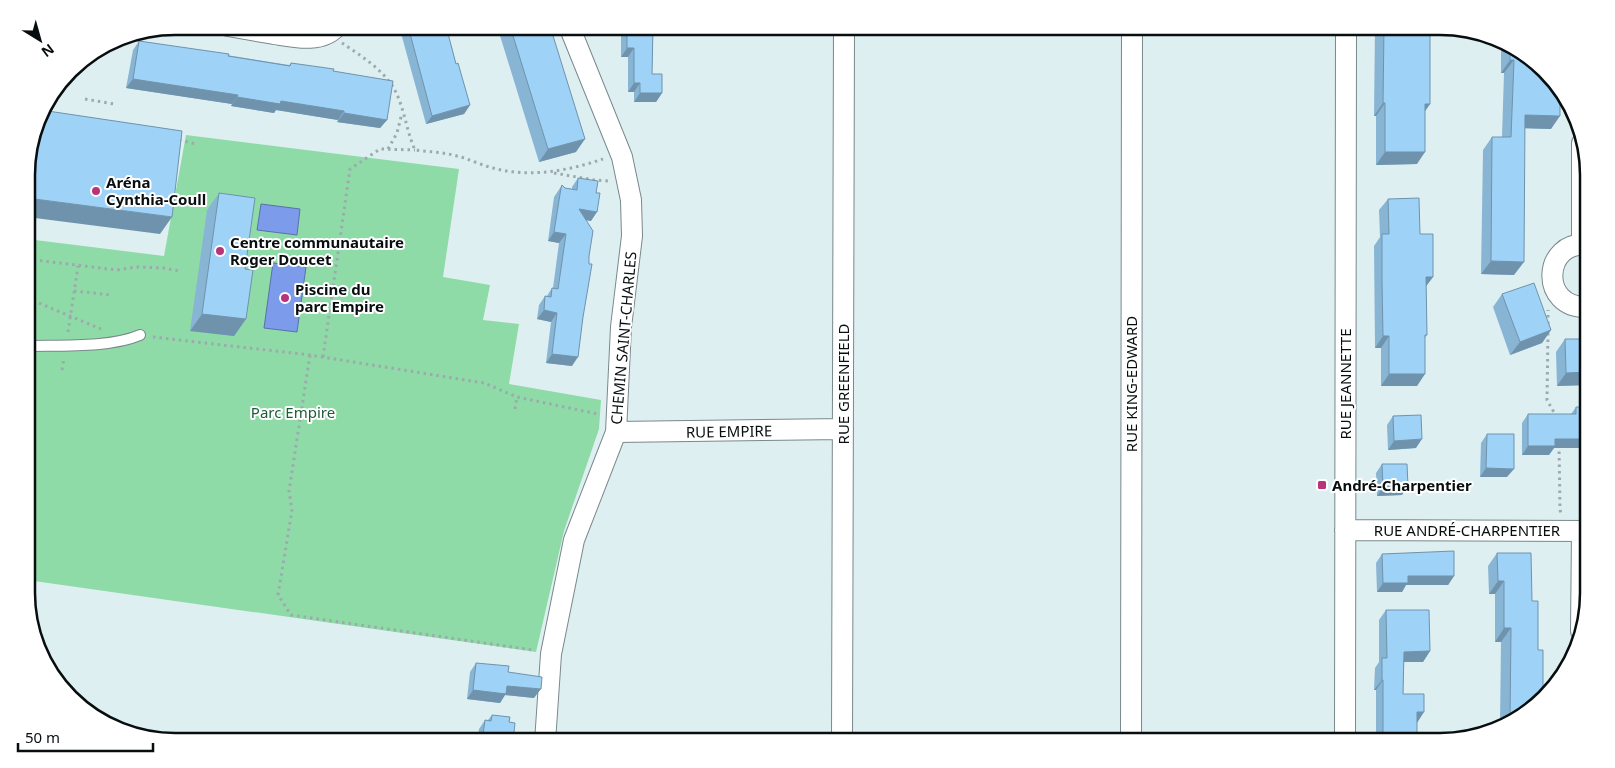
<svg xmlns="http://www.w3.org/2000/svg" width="1615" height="768" viewBox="0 0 1615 768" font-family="'Noto Sans',sans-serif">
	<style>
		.green { fill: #8edba7 }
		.water { fill: #7c9beb; stroke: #5971a9 }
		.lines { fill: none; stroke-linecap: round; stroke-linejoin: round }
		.lane-casing { stroke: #79888b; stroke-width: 12 }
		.street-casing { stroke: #79888b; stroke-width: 22 }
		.path { stroke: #9daaad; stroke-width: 3; stroke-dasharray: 2.5 4; stroke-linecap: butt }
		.lane { stroke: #fff; stroke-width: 10 }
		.street { stroke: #fff; stroke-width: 20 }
		.wall { fill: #88b5d4 }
		.shaded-wall { fill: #6f93ac }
		.building { fill: #9ed2f6; stroke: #6f93ac }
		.poi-dot { fill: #b83379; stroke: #fff; stroke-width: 2 }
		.labels { text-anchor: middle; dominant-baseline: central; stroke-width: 4; stroke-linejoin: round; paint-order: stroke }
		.poi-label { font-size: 15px; font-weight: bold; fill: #080e0f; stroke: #fff; text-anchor: start }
		.street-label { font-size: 15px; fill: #080e0f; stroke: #fff }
		.park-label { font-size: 15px; fill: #1b5d36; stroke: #fff }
		.rim { fill: none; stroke: #080e0f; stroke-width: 2.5 }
	</style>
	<rect width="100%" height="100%" fill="#deeff2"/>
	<path class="green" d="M186,135l273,34 -16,108 47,8 -7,35 36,4 -10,60 92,16 -2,29 -35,102 -28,121 -509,-72v-341l137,17z"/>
	<path class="water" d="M261,204l39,5 -3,26 -40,-5z
		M273,263l33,4 -9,65 -33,-4z"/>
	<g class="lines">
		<g class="lane-casing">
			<path id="lane" d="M27,346c33,-1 83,2 113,-11"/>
		</g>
		<g class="street-casing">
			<path id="street" d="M228,26l46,8
				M276,26l-2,8c19,3 48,10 63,-8
				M1582,245v-102
				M1588,245c-45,-6 -50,64 0,62
				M616,432l227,-3
				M1345,530l244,1
				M1581,631l1,-100
				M1345,741l1,-715
				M545,742l6,-88 23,-114 42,-108 5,-105 11,-91 -1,-36 -9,-43 -53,-131
				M842,742l2,-716
				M1131,742l1,-716"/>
		</g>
		<path class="path" d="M342,43c18,12 40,26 51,44 11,18 13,43 22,63 14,2 28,2 42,6 12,3 24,9 36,12 36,10 75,3 110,-9
			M85,99l29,5
			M179,140l17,4
			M388,149l9,-16 5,-20
			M554,173l40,7 15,1
			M27,259l90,11 19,-3 27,1 16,3
			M74,291l38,4
			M27,298l74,31
			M1548,324v-14
			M68,332l10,-66
			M1548,333l-1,67 9,16
			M153,337l157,18 174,28 33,14 81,17
			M310,355l-21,136 3,19 -14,85 13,20 242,35
			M323,357l27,-188 30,-20 35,1
			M62,370l2,-12
			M515,409l2,-12
			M1559,445l1,65 1,3"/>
		<use href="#lane" class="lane"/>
		<use href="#street" class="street"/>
	</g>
	<path class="wall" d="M399,26h47l10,38 14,41 -6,9 -38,10z
		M497,26h53l26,126 -37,10z
		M624,26h29l-1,48 10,19 -6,9h-22v-10h-6v-35h-7v-27z
		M1375,26h55v78l-5,7 -8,53 -41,1v-49h-2z
		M139,41l150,24 2,-2 42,8 54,49 -7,8 -43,-6 1,-2 -62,-10 -2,3 -43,-7 1,-2 -106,-16 7,-38z
		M1501,41l57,44 -7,44 -26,-1 -11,147 -33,-1 2,-124 9,-13h10l2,-64h-3z
		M578,178l13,43 -5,-1 -14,146 -26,-3 5,-41 -14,-3 2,-14 6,-9h2l5,-8h1l6,-45 -11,-2 6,-44 8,-12 3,3 7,1v-2z
		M219,193l26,76 1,50 -12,17 -44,-5 17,-121z
		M1388,199l32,35 13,43 -7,9 1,49 -2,3 -8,48h-36v-38h-6l-1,-102 6,-9 -1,-27z
		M1502,294l49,36 -9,13 -32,12 -17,-48z
		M1565,339h23v46l-31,1 -1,-34z
		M1576,407h12l-34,41 -5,7h-27v-32l6,-9h43z
		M1393,416l23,32 -28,2 -1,-25z
		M1487,434l20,43h-27l1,-34z
		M1382,464l20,31 -25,1 -1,-23z
		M1497,553h34l-8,164 -23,7 1,-82h-6v-48h-6l-1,-28z
		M1382,554l72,22 -6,9h-42l-4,7h-25l-1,-29z
		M1386,610l44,41 -7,11h-19l-1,32 14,29v18h-41v-51h-2l1,-22 4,-6v-42z
		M476,663l32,9 26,26 -29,-3 -5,8 -33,-4 3,-27z
		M492,715l17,7 4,20h-36l2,-13 6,-9h3z"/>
	<path class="shaded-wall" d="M627,48h7l-6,9h-7z
		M1510,60h4l-10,13h-3z
		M133,79l105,16 -6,9 -106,-16z
		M634,83h6l-6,9h-6z
		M640,93h22l-6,9h-22z
		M237,97l44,4 63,10 -6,9 -62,-10 -2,3 -43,-7z
		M1383,103h2l-9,13h-2z
		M1425,104h5l-9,13z
		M470,105l-6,9 -38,10 6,-8z
		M344,113l43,7 -7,8 -43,-6z
		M1525,115l35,1 -9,13 -36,-1z
		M585,139l-9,13 -37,10 9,-13z
		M1385,152h40l-8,12 -41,1z
		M27,198l145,19 -12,17 -133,-17z
		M579,209l18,3 -6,9 -18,-3z
		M554,232l12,2 -7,9 -11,-2z
		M1491,261l33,1 -10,13 -33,-1z
		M1426,277h7l-9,12z
		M544,310l13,3 -6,9 -14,-3z
		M202,314l44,5 -12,17 -44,-5z
		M1551,330l-9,13 -32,12 10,-13z
		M1383,336h6l-8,12h-6z
		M552,354l26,3 -6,9 -26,-3z
		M1588,372v13l-31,1 9,-13z
		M1389,374h36l-8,12h-36z
		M1422,439l-6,9 -28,2 6,-9z
		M1555,439h33v9h-34l-5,7h-27l6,-9z
		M1486,468l28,1 -7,8h-27z
		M1408,486l-6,9 -25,1 6,-9z
		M1408,576h46l-6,9h-42l-4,7h-25l6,-9z
		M1498,581h6l-9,13h-6z
		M1504,628h7l-10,14h-6z
		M1430,651l-7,11h-26l7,-10z
		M1382,680h1l-7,10h-2z
		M507,686l34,3 -7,9 -29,-3 -5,8 -33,-4 6,-9z
		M1417,712h7l-7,11z"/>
	<path class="building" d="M408,26h38l10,38 2,-1 12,42 -38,11z
		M510,26h40l35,113 -37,10z
		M627,26h26l-1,48h10v19h-22v-10h-6v-35h-7z
		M1384,26h46v78h-5v48h-40v-49h-2z
		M139,41l90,13 -1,2 62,10 1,-3 43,6 -1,2 60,10 -6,39 -43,-7v-2l-63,-10 -1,3 -43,-7 1,-2 -105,-16z
		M1510,48l48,37 2,3v28l-35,-1 -1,147 -33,-1 1,-124h19l3,-77h-4z
		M41,110l141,21 -10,86 -145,-19v-33z
		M578,178l20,3 -2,12h4l-3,19 -18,-3 14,22 -4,25v8h3l-9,53 -5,40 -26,-3 5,-41 -13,-3 1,-14 6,1 1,-9 6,1 8,-55 -12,-2 7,-44 1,-3 3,3 12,2z
		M219,193l36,5 -10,71 8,1 -7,49 -44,-5z
		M1419,198l1,36h13v43h-7l1,58h-2v39h-36v-38h-6l-1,-54v-48h7l-1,-35z
		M1534,283l17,47 -31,12 -18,-48z
		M1565,339h23v33l-22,1z
		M1576,407h12v32h-33v7h-27v-32h48z
		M1421,415l1,24 -28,2 -1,-25z
		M1487,434h27v35l-28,-1z
		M1382,464h25l1,22 -25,1z
		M1454,551v25h-46v7h-25l-1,-29z
		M1497,553h34l1,48h6v49h5v43l-20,24 -13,4 1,-93h-7v-47h-6z
		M1386,610h43l1,41 -26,1 -1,42h21v18h-7v29h-34v-61h-1v-22h5z
		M476,663l33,3 -1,6 34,5 -1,12 -34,-3 -1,8 -33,-4z
		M492,715l18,2 -1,5 6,1 -2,19h-31l3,-22 6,1z"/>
	<g class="poi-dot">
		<circle cx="96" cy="191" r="5"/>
		<circle cx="220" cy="251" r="5"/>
		<circle cx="285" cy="298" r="5"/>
		<rect x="1317" y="480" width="10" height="10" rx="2.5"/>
	</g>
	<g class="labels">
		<g class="poi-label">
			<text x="106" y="182">Aréna<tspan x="106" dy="17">Cynthia-Coull</tspan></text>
			<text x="230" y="242">Centre communautaire<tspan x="230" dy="17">Roger Doucet</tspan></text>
			<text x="295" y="289">Piscine du<tspan x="295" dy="17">parc Empire</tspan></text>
			<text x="1332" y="485">André-Charpentier</text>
		</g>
		<g class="street-label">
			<text transform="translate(623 338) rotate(-85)">CHEMIN SAINT-CHARLES</text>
			<text transform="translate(843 384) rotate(-90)">RUE GREENFIELD</text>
			<text transform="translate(1131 384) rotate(-90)">RUE KING-EDWARD</text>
			<text transform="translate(1345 384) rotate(-90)">RUE JEANNETTE</text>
			<text transform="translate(729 431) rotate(-1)">RUE EMPIRE</text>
			<text x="1467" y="530">RUE ANDRÉ-CHARPENTIER</text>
		</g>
		<g class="park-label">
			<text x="293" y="412">Parc Empire</text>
		</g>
	</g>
	<path d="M0 0H1615V768H0ZM175 35H1440A140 140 0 0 1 1580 175V593A140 140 0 0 1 1440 733H175A140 140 0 0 1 35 593V175A140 140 0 0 1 175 35Z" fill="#fff" fill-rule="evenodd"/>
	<path class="rim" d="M175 35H1440A140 140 0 0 1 1580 175V593A140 140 0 0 1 1440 733H175A140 140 0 0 1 35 593V175A140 140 0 0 1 175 35Z"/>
	<g transform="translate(40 40) rotate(143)" stroke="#ffffff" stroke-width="4" paint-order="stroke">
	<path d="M0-4L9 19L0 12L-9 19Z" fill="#080e0f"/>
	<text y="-8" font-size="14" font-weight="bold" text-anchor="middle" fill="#080e0f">N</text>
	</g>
	<path d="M18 743v8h135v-8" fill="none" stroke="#080e0f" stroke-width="2.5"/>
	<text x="25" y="743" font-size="15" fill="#080e0f" stroke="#ffffff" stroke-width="4" paint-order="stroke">50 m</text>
</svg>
